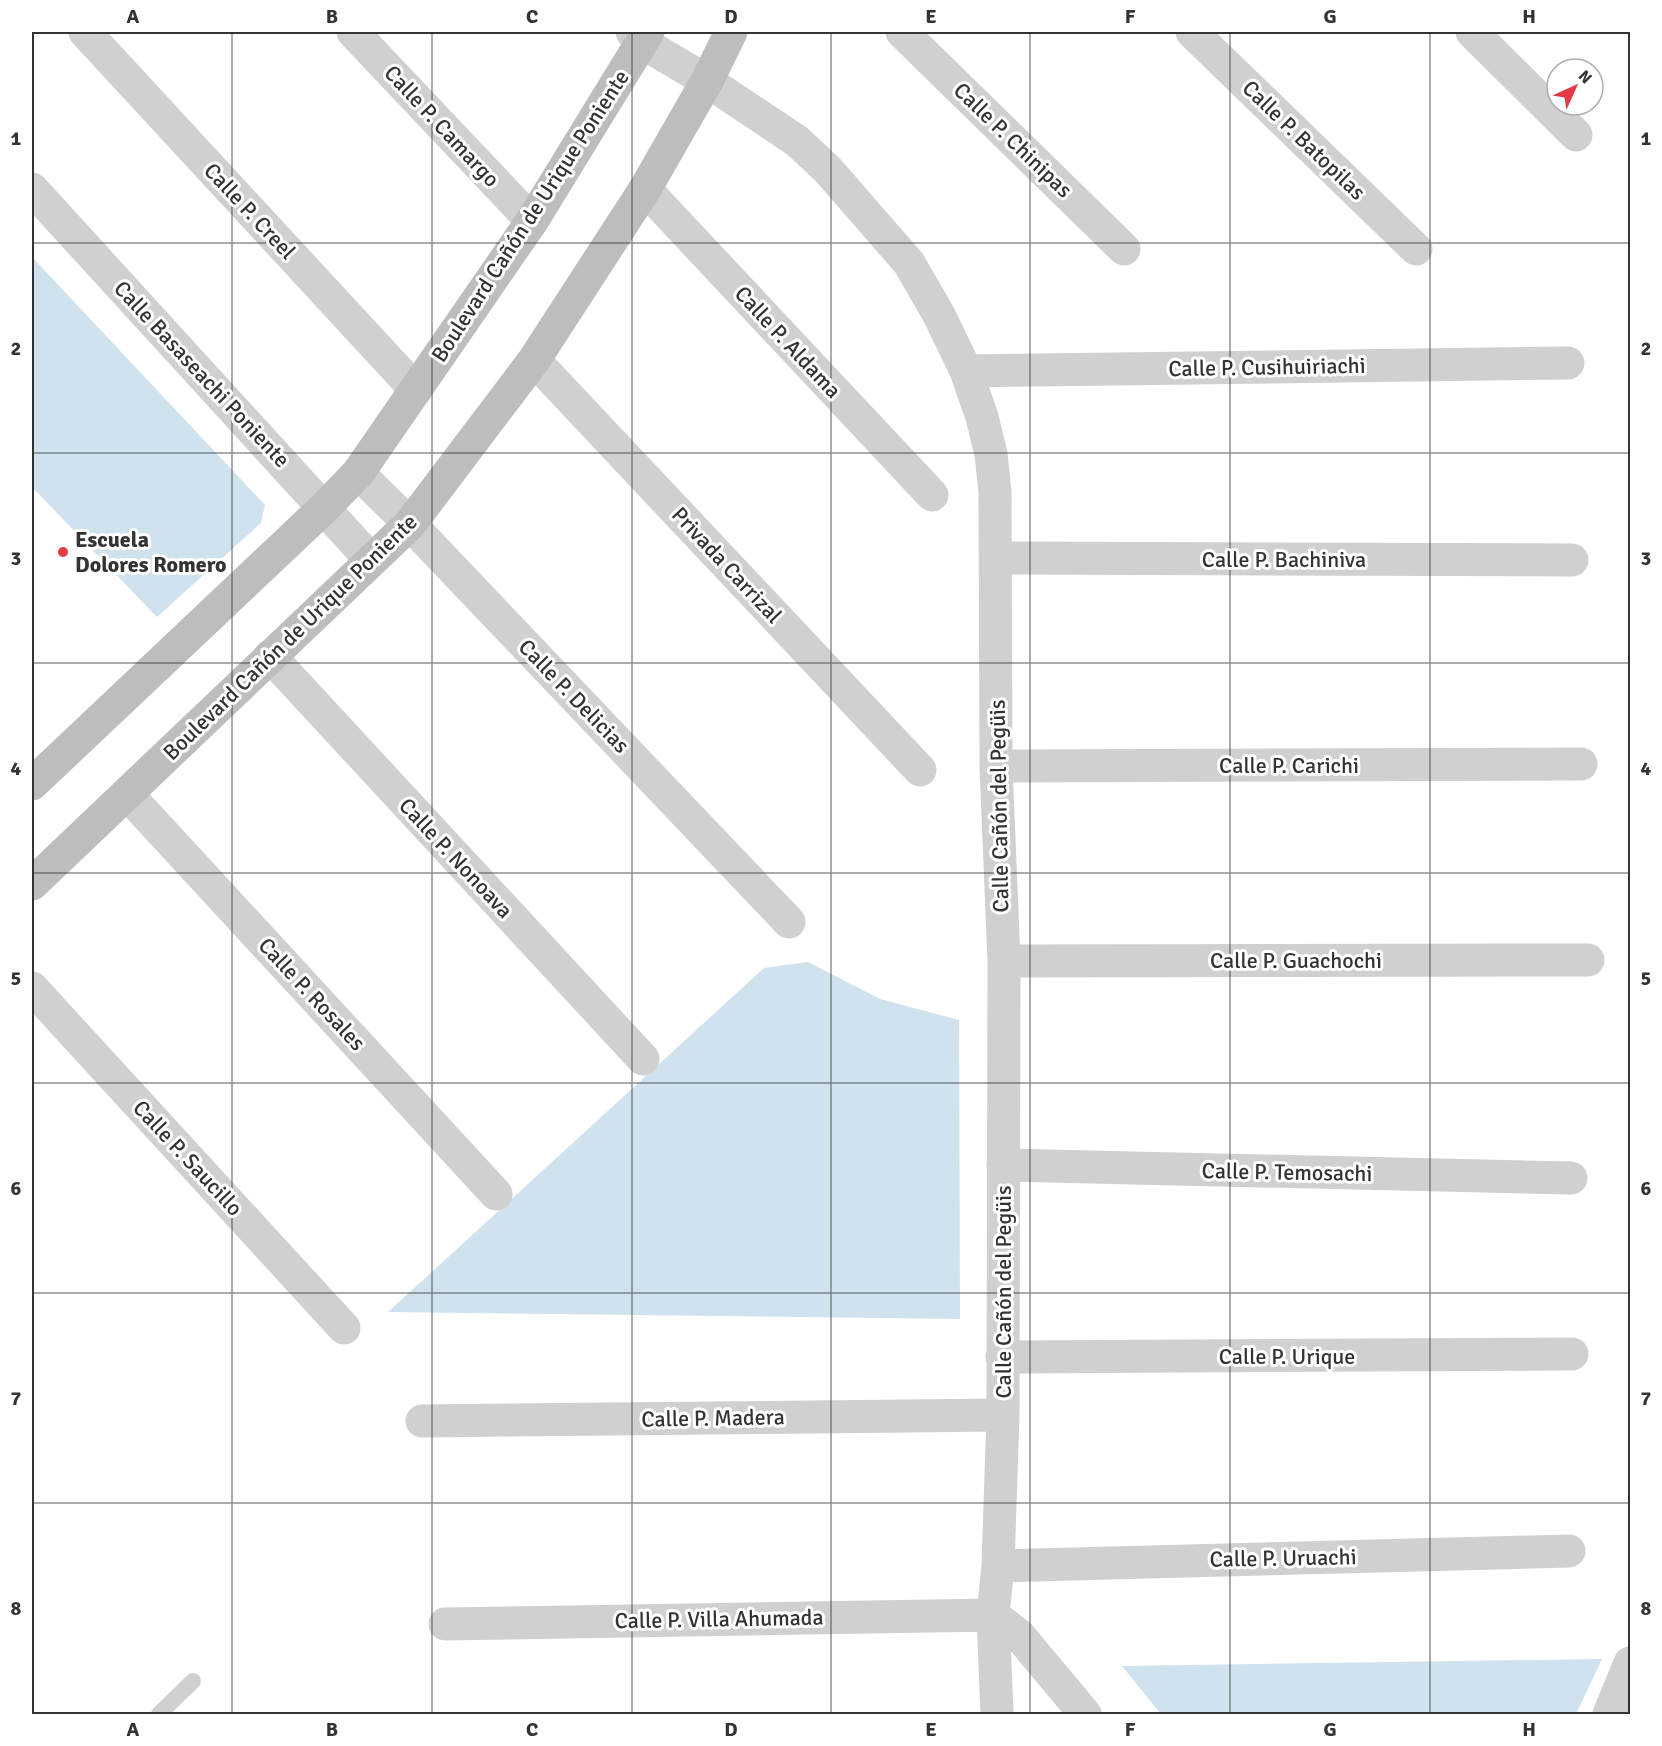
<svg xmlns="http://www.w3.org/2000/svg" width="1662" height="1746" viewBox="0 0 1662 1746" font-family="Signika,sans-serif">
	<style>
		.water { fill: #cfe2ee }
		.lines { fill: none; stroke-linecap: round; stroke-linejoin: round }
		.lane { stroke: #d0d0d0; stroke-width: 16 }
		.street { stroke: #d0d0d0; stroke-width: 33 }
		.secondary { stroke: #bdbdbd; stroke-width: 33 }
		.grid { fill: none; stroke: #333; stroke-width: 1.5; stroke-opacity: 0.55 }
		.poi-dot { fill: #e63946; stroke: #fff; stroke-width: 2 }
		.labels { text-anchor: middle; dominant-baseline: central; stroke-width: 6; stroke-linejoin: round; paint-order: stroke }
		.street-label { font-size: 22px; fill: #333; stroke: #fff }
		.poi-label { font-size: 22px; font-weight: bold; fill: #333; stroke: #fff; text-anchor: start }
		.neatline { fill: none; stroke: #333; stroke-width: 2 }
		.grid-label { font-size: 20px; text-anchor: middle; font-weight: bold; fill: #333 }
	</style>
	<rect width="100%" height="100%" fill="#fff"/>
	<path class="water" d="M32,257l233,248 -4,18 -104,94 -125,-130z
		M808,962l72,37 79,21 1,299 -572,-7 376,-344z
		M1602,1659l-26,55h-415l-39,-48z"/>
	<g class="lines">
		<path class="lane" d="M159,1714l34,-33"/>
		<path class="street" d="M85,32l331,358
			M353,32l179,189
			M632,32l11,11 64,38 90,60 31,29 81,93 30,52 27,56 16,46 9,37 4,38 1,274 8,195 -1,454 -5,151 -5,49 4,99
			M902,32l222,217
			M1192,32l224,217
			M1472,32l104,103
			M32,189l339,371
			M645,189l287,306
			M534,360l386,410
			M966,371l602,-8
			M358,473l52,51 379,398
			M996,558l576,2
			M270,656l373,403
			M996,766l585,-2
			M127,794l369,400
			M1004,961l584,-1
			M32,988l312,340
			M1003,1165l568,13
			M1002,1357l570,-3
			M422,1421l581,-6
			M998,1566l571,-15
			M445,1624l548,-9 26,20 66,79
			M1609,1714l21,-51"/>
		<path class="secondary" d="M32,784l292,-276 34,-35 174,-252 116,-189
			M32,884l378,-360 124,-164 111,-171 62,-108 24,-49"/>
	</g>
	<path class="grid" d="M232,32v1682M432,32v1682M632,32v1682M831,32v1682M1030,32v1682M1230,32v1682M1430,32v1682M32,243h1598M32,453h1598M32,663h1598M32,873h1598M32,1083h1598M32,1293h1598M32,1503h1598"/>
	<circle class="poi-dot" cx="63" cy="552" r="6"/>
	<g class="labels">
		<g class="street-label">
			<text transform="translate(442 126) rotate(47)">Calle P. Camargo</text>
			<text transform="translate(1013 140) rotate(44)">Calle P. Chinipas</text>
			<text transform="translate(1304 140) rotate(44)">Calle P. Batopilas</text>
			<text transform="translate(250 211) rotate(47)">Calle P. Creel</text>
			<text transform="translate(530 216) rotate(-57)">Boulevard Cañón de Urique Poniente</text>
			<text transform="translate(788 342) rotate(47)">Calle P. Aldama</text>
			<text transform="translate(1267 367) rotate(-1)">Calle P. Cusihuiriachi</text>
			<text transform="translate(202 374) rotate(47)">Calle Basaseachi Poniente</text>
			<text x="1284" y="559">Calle P. Bachiniva</text>
			<text transform="translate(727 565) rotate(47)">Privada Carrizal</text>
			<text transform="translate(290 637) rotate(-44)">Boulevard Cañón de Urique Poniente</text>
			<text transform="translate(574 696) rotate(46)">Calle P. Delicias</text>
			<text x="1289" y="765">Calle P. Carichi</text>
			<text transform="translate(999 806) rotate(-91)">Calle Cañón del Pegüis</text>
			<text transform="translate(456 858) rotate(47)">Calle P. Nonoava</text>
			<text x="1296" y="960">Calle P. Guachochi</text>
			<text transform="translate(312 994) rotate(47)">Calle P. Rosales</text>
			<text transform="translate(188 1158) rotate(47)">Calle P. Saucillo</text>
			<text transform="translate(1287 1172) rotate(1)">Calle P. Temosachi</text>
			<text transform="translate(1003 1292) rotate(-90)">Calle Cañón del Pegüis</text>
			<text x="1287" y="1356">Calle P. Urique</text>
			<text transform="translate(713 1418) rotate(-1)">Calle P. Madera</text>
			<text transform="translate(1283 1558) rotate(-1)">Calle P. Uruachi</text>
			<text transform="translate(719 1619) rotate(-1)">Calle P. Villa Ahumada</text>
		</g>
		<g class="poi-label">
			<text x="75" y="539">Escuela<tspan x="75" dy="25">Dolores Romero</tspan></text>
		</g>
	</g>
	<rect width="1662" height="1746" fill="none" stroke="#ffffff" stroke-width="66"/>
	<g transform="translate(1575 87) rotate(45)"><circle r="28" fill="#ffffff" stroke="#adadad" stroke-width="1.5"/>
	<path d="M0-4.5L10 22L0 15L-10 22Z" fill="#e63946"/>
	<text y="-9" font-size="16" font-weight="bold" text-anchor="middle" fill="#333333">N</text>
	</g>
	<rect x="33" y="33" width="1596" height="1680" class="neatline"/>
	<g class="grid-label">
		<text x="133" y="23">A</text>
		<text x="332" y="23">B</text>
		<text x="532" y="23">C</text>
		<text x="731" y="23">D</text>
		<text x="931" y="23">E</text>
		<text x="1130" y="23">F</text>
		<text x="1330" y="23">G</text>
		<text x="1529" y="23">H</text>
		<text x="16" y="145">1</text>
		<text x="1646" y="145">1</text>
		<text x="16" y="355">2</text>
		<text x="1646" y="355">2</text>
		<text x="16" y="565">3</text>
		<text x="1646" y="565">3</text>
		<text x="16" y="775">4</text>
		<text x="1646" y="775">4</text>
		<text x="16" y="985">5</text>
		<text x="1646" y="985">5</text>
		<text x="16" y="1195">6</text>
		<text x="1646" y="1195">6</text>
		<text x="16" y="1405">7</text>
		<text x="1646" y="1405">7</text>
		<text x="16" y="1615">8</text>
		<text x="1646" y="1615">8</text>
		<text x="133" y="1736">A</text>
		<text x="332" y="1736">B</text>
		<text x="532" y="1736">C</text>
		<text x="731" y="1736">D</text>
		<text x="931" y="1736">E</text>
		<text x="1130" y="1736">F</text>
		<text x="1330" y="1736">G</text>
		<text x="1529" y="1736">H</text>
	</g>
</svg>
